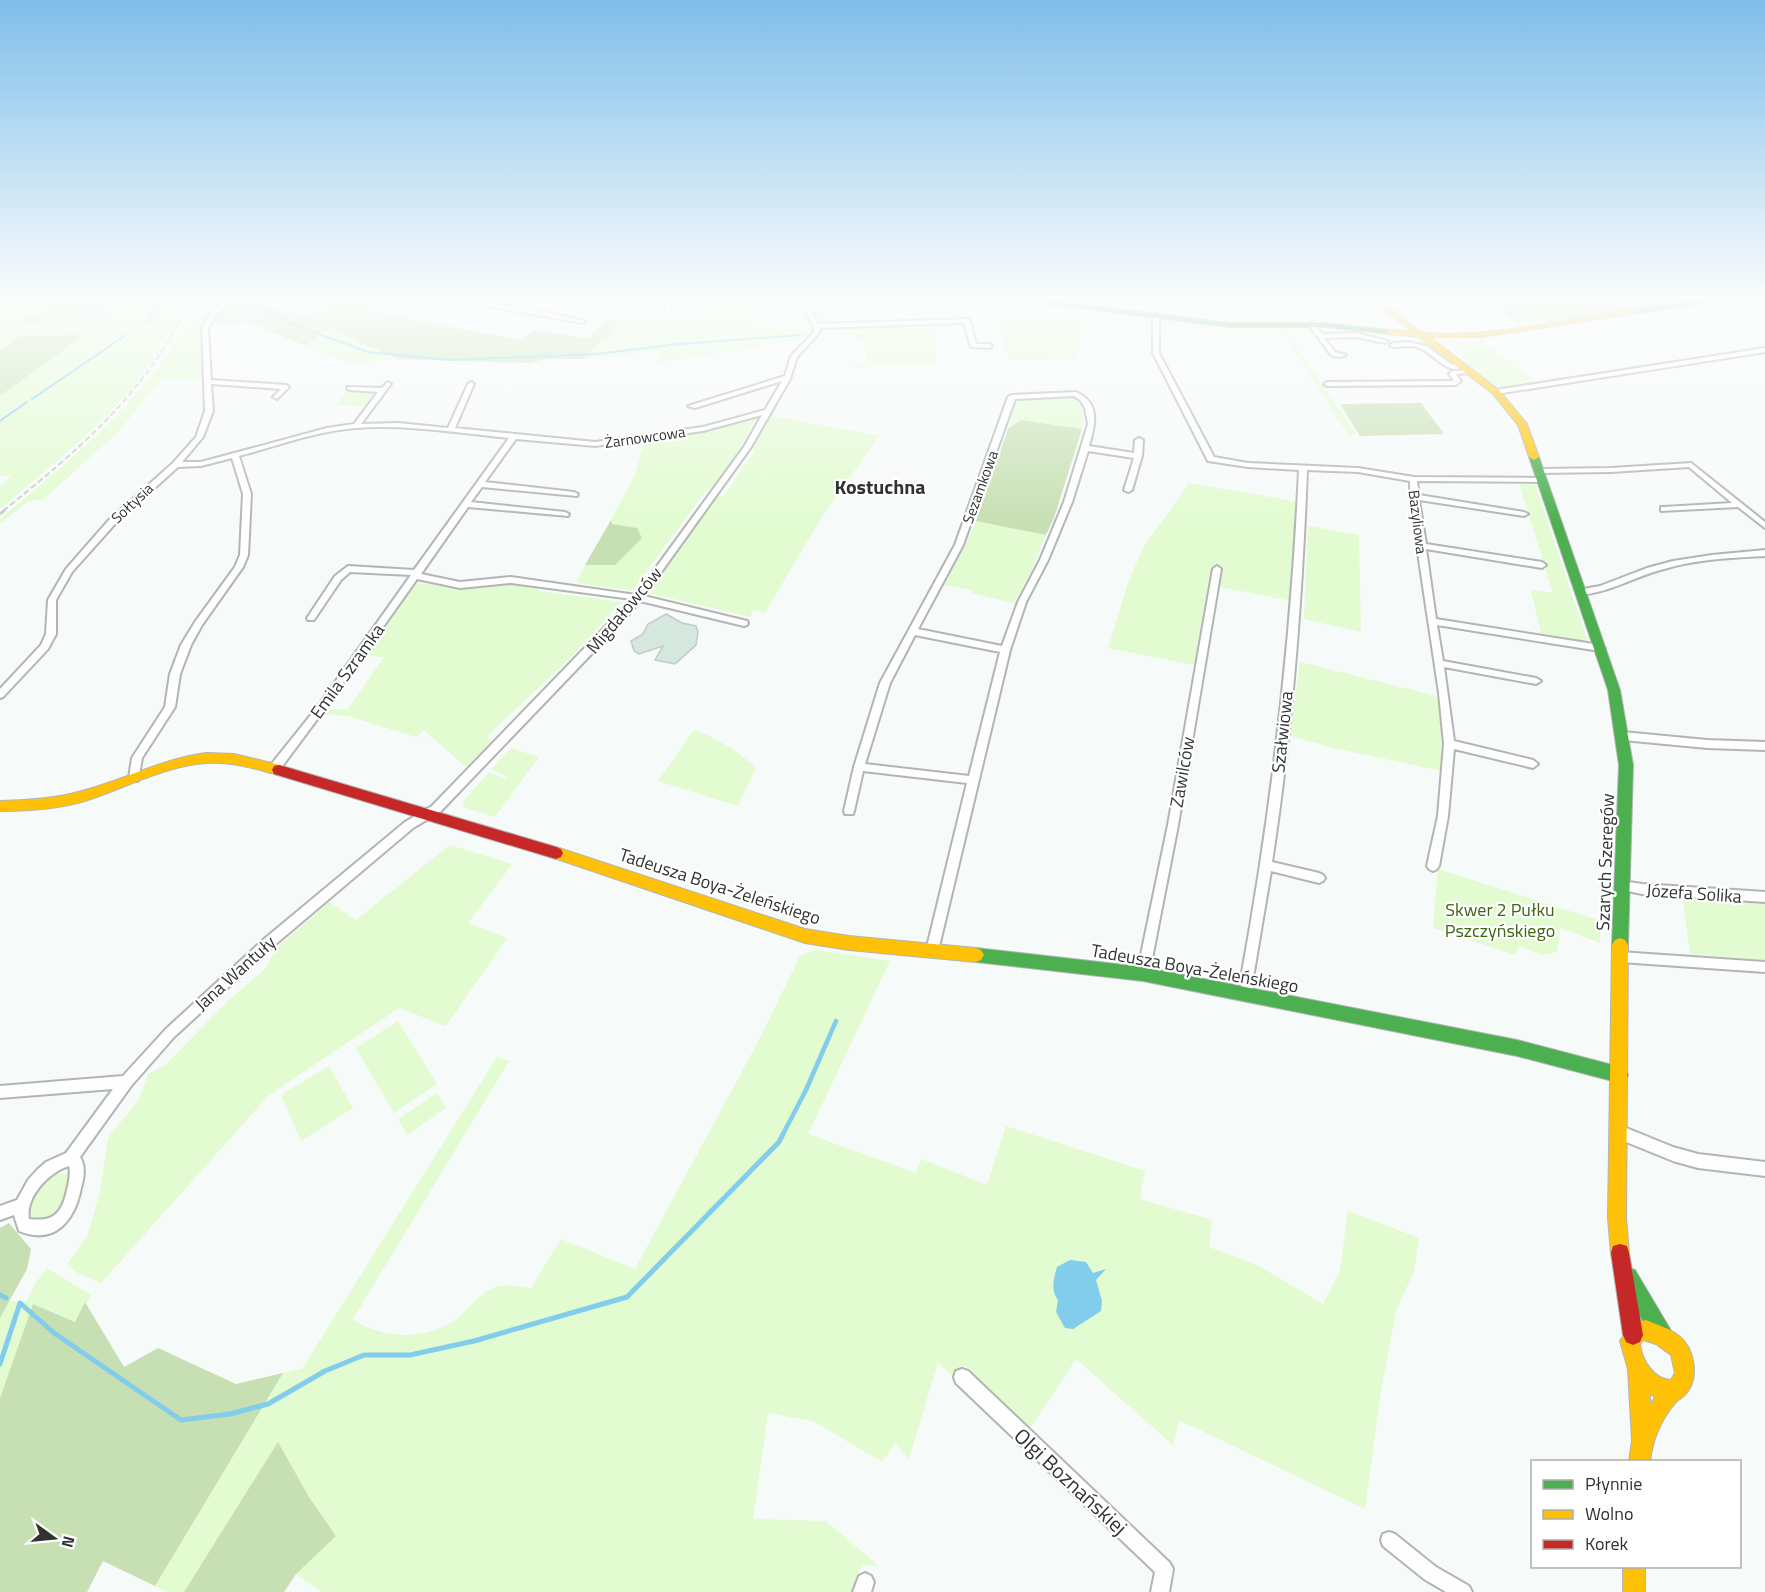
<svg xmlns="http://www.w3.org/2000/svg" width="1765" height="1592" viewBox="0 0 1765 1592" font-family="'Titillium Web',sans-serif">
	<style>
		.green { fill: #e2fbd0 }
		.forest { fill: #c7e0b3 }
		.water { fill: #82ccec }
		.lines { fill: none; stroke-linecap: round; stroke-linejoin: round }
		.stream-far2 { stroke: #82ccec; stroke-width: 2 }
		.stream-far1 { stroke: #82ccec; stroke-width: 4.5 }
		.stream { stroke: #82ccec; stroke-width: 5 }
		.building { fill: #d5e8dd; stroke: #c6c8c8; stroke-width: 1.5 }
		.street-casing { stroke: #b2b5b4; stroke-width: 4 }
		.fast-casing { stroke: #b2b5b4; stroke-width: 2 }
		.slow-casing { stroke: #b2b5b4; stroke-width: 2 }
		.jam-casing { stroke: #b2b5b4; stroke-width: 2 }
		.street { fill: #fefefe; fill-rule: evenodd }
		.fast { fill: #4caf50; fill-rule: evenodd }
		.slow { fill: #ffc107; fill-rule: evenodd }
		.jam { fill: #c62828; fill-rule: evenodd }
		.rail-far1 { stroke: #cbcccc; stroke-width: 2; stroke-dasharray: 6 3; stroke-linecap: butt }
		.rail { stroke: #cbcccc; stroke-width: 3; stroke-dasharray: 8 4; stroke-linecap: butt }
		.labels { text-anchor: middle; dominant-baseline: central; stroke-width: 4.5; stroke-linejoin: round; paint-order: stroke }
		.far-street-label { font-size: 15px; fill: #313333; stroke: #fff }
		.street-label { font-size: 18px; fill: #313333; stroke: #fff }
		.park-label { font-size: 18px; fill: #3f640f; stroke: #fff }
		.far-district-label { font-size: 20px; font-weight: bold; fill: #313333; stroke: #fff }
		.near-street-label { font-size: 21px; fill: #313333; stroke: #fff }
	</style>
	<rect width="100%" height="100%" fill="#f6faf9"/>
	<path class="green" d="M0,301h59l-41,22 85,-5 19,-17h63c-33,87 -116,150 -185,208v-22l11,-12 -11,1v-80l83,-61 -63,1 -20,14z
		M195,301h24c-26,23 -22,47 -15,79h-44l-41,51 -76,69 -15,1 -28,23v-5c64,-54 168,-136 195,-218z
		M706,301h61l-9,27 54,-4 1,6 -7,9 -149,24 5,-12 -77,8c13,-15 24,-21 32,-40h-7l2,-5h17l-2,6 71,-1z
		M807,301h29v22h-16z
		M1053,317l25,1 6,5 -8,35 -68,3 -10,-43z
		M1164,320l69,8 51,-1 72,107 -8,1 -66,-103 -39,1 -82,-11z
		M933,323l5,41 -85,3v-3l13,-1v-21l-18,-6 -2,-10z
		M329,328l69,31 -50,5 -42,-18z
		M1481,340l55,42c-10,2 -22,6 -32,5 -12,0 -46,-29 -49,-41l4,-3z
		M347,389l28,2 2,2 -11,14 -29,-2z
		M1072,398c13,7 12,18 10,31l-61,-9 -13,9 8,-29z
		M775,407h2l-4,9 106,20 -58,82 -56,95 -12,-3 -3,7 -102,-24 69,-98 7,1 31,-46 -3,-4z
		M755,416l1,3c-12,20 -31,62 -51,73l-73,99 -53,-8 -2,-2 8,-16h30l22,-37 -25,-4 -1,-4 23,-43 11,-38z
		M1189,483l110,19 -7,99 -77,-15 -15,80 -92,-18 20,-65 15,-35z
		M1519,483l16,1 52,156 -2,1 -44,-8 -10,-43 22,3z
		M976,521l70,14 -14,34 -18,34 -43,-10 1,-3 -28,-5 24,-45z
		M1308,526l51,9 2,97 -57,-13z
		M417,583l44,5 47,-4 28,2 2,5 84,11 -53,57 -82,77 4,6 -25,25 -42,-37 -8,7 -68,-21 -23,-2 6,-5h17l36,-52 -20,-1z
		M1300,662l136,34 5,15 1,60 -108,-23 -44,-12z
		M694,730c24,9 43,20 62,38l-18,38 -80,-25z
		M511,748l28,9 -44,60 -32,-10 1,-7 25,-28 16,7 2,-3 -16,-7z
		M450,845l62,19 -44,59 39,15 -61,88 -47,-18 -131,88 -167,187 -25,-11 -9,-8 21,-29 12,-43 8,-54 31,-39 9,-25 16,-8 66,-67 34,-29 15,-24 50,-44 27,18z
		M1438,869l163,52 -1,22 -40,-15 -3,24 -15,3 -24,-9 -2,9 -83,-27z
		M1706,900l59,3v57l-75,-6 -7,-53z
		M815,950l75,11 -82,173 108,39 5,-14 66,26 19,-59 139,45 -5,28 72,21 -3,27 46,17 68,40 17,-33 8,-60 71,27 -5,33 -18,40 -15,80 -16,118 -186,-89 -6,25 -97,-86 -47,71 -64,-65 -9,15 -18,-18 -29,97 -14,-16 -13,19 -69,-41 -45,-8 -15,106 73,2 54,46 -18,-3 -10,28h-531l-25,-18 40,-39 -27,-38 -31,-54 -94,149h-16l-13,-6 128,-213 19,-4 195,-312 12,4 -156,258c27,20 74,22 102,1 13,-10 26,-30 44,-34 9,-2 23,2 32,2l30,-49 74,30 124,-229 41,-84z
		M398,1021l39,63 -43,29 -38,-65z
		M329,1066l24,42 -52,33 -20,-46z
		M437,1093l9,15 -39,27 -9,-16z
		M53,1174h18c-1,8 -1,20 -5,28 -7,14 -25,25 -39,16l3,-22z
		M47,1268l44,27 -16,27 -42,-18 -33,94v-97h27l7,-16z"/>
	<path class="forest" d="M59,301h63l-19,17 -87,5z
		M230,301c28,0 53,10 81,14l19,-14h36l-4,2 39,14 120,23 13,-10 54,8 19,-19 10,1 -7,16 -10,5 -15,18h-39l-17,4 -131,-4 -69,-31 -24,18 -57,-25 -37,3 8,-14z
		M1477,301h218l-145,21 -11,-2 -22,3 -25,-19 -11,1z
		M84,335l-84,61v-46l20,-14z
		M1421,403l23,31 -84,2 -20,-32z
		M1021,420l61,9 -28,89 -8,17 -70,-14 32,-92z
		M611,520l1,4 25,4 5,10 -27,27h-30z
		M9,1223l22,26 -4,20 -27,49v-90z
		M85,1302l39,65 34,-19 78,36 47,-11 -128,213 -52,-25 -16,31h-87v-194l33,-94 42,18z
		M278,1442l31,55 27,39 -40,38 -12,18h-100z"/>
	<path class="water" d="M1070,1260l16,2 7,11 13,-4 -10,11 6,21 -1,10 -28,18 -8,-1 -9,-16 2,-12c-8,-10 -4,-22 -1,-33z"/>
	<g class="lines">
		<path class="stream-far2" d="M236,301l19,5 34,17 79,29 83,8 146,-6 82,-10 122,-9
			M152,315l9,-14
			M146,322l6,-7 1,-14
			M32,399l94,-64
			M0,421l27,-19"/>
		<path class="stream-far1" d="M782,1136l24,-46 30,-69"/>
		<path class="stream" d="M0,1295l6,3
			M0,1364l20,-61 34,30 127,87 49,-6 38,-10 57,-33 39,-16h46l64,-14 153,-44 152,-155 4,-8"/>
	</g>
	<path class="building" d="M666,614l16,9 14,3 2,6 -2,13 -21,19 -20,-4 8,-14 -24,8 -5,-3 -3,-10 12,-7 5,-10z"/>
	<g class="lines">
		<g class="street-casing">
			<path id="street" d="M223,301h6l-16,18 -5,9 3,52 75,5 3,2 -12,12 -4,-2 8,-8 -70,-5 2,27 -10,26 -21,25h19l126,-34 27,-4 24,-32 -29,-2 -2,-1v-2l35,1 6,-6 3,2 -30,40 37,-1 50,5 20,-44 3,-2 3,2 -19,44 140,14 108,-15 62,-17 17,-29 -87,27 -7,-2 97,-30 6,-20 23,-24 -1,-6 -13,-25h6l12,23 149,-5 3,2 6,23h13l3,2 -3,2 -18,-1 -7,-24 -144,5 -1,5 -22,24 -7,22 -39,68 -107,149 103,25 1,2 -1,2 -3,1 -104,-25 -16,19 -184,192 -27,16 -142,120 -97,89 -43,49 -51,71c6,10 4,20 1,31 -6,32 -26,58 -62,43l-5,-16 -14,5v-14l17,-6 11,-20 9,-10 9,-8 20,-9 47,-64 -113,9v-12l123,-10 43,-47 97,-89 142,-118 27,-16 200,-207 -121,-16 -51,5 -43,-9 -93,131 -46,62h-8l-1,-3 1,-3 48,-60 93,-131 -61,-3 -9,8 -27,40h-6l-1,-2 28,-42 13,-10 66,4 95,-132c-51,-5 -102,-14 -153,-10 -40,3 -79,18 -117,28l12,38 -3,61 -5,12 -41,58 -11,20 -11,29 -5,33 -33,51 -4,23h-8l-1,-3 3,-20 33,-51 5,-33 11,-29 14,-23 40,-55 5,-12 3,-61 -11,-36 -31,8 -23,1 -64,58 -42,47 -16,28v34l-8,15 -45,48 -3,1v-9l41,-44 5,-11 2,-34 18,-31 42,-48 65,-58 23,-26 9,-26 -3,-83 6,-11zM762,415l-18,32 -108,148 -125,-18 -51,5 -39,-8 47,-67 100,9 1,-2 -4,-2 -94,-10 11,-15 95,9 1,-2 -4,-2 -89,-10 31,-43 79,7 108,-15zM69,1166c2,8 0,16 -2,24 -5,24 -14,32 -38,29 -4,-22 20,-47 40,-53z
				M357,301h6l-4,3 -2,-1z
				M460,301h15l44,6 7,-6h7l-8,7 60,13 -3,2z
				M668,301h6l-4,9 -3,2 -3,-2z
				M1156,314l3,2v37l55,104 34,6 110,5 56,9 131,1v4h-3l-125,-1 2,14 105,17 4,2 -4,2 -105,-16 7,44 116,18 4,3 -4,3 -116,-19 10,70 164,26 5,3 -5,3 -163,-26 6,36 93,17 5,3 -5,3 -92,-17 10,74 79,19 5,4 -5,4 -79,-19 -6,67 -9,50 -2,3 -4,2 -4,-2 -2,-3 11,-50 6,-72 -5,-51 -22,-147 -7,-49v-16l-52,-9 -51,-2c-5,131 -15,262 -35,392l47,11 4,2 2,3 -2,3 -4,2 -48,-12 -18,107v16l-2,4 -4,2 -4,-2 -2,-4v-16c31,-169 50,-337 58,-508l-51,-3 -40,-6 -55,-108v-37z
				M1309,323h4l9,11 34,-1 32,8 -3,2 -29,-6 -32,1 11,14 11,3c-3,3 -11,2 -15,0l-22,-30z
				M1409,342l17,4 25,18 13,3c-18,9 -30,-15 -47,-20 -7,-2 -16,0 -24,0l-3,-2 3,-2z
				M1765,348v4l-269,42 -3,-2 3,-2z
				M1470,370l3,2 -1,1 -16,1 5,7 -5,4 -129,1 -3,-2 3,-2 127,-1 -5,-7 3,-3z
				M1076,392c25,11 19,33 13,54l45,7 1,-13 4,-2 4,2 -1,16 -10,34 -4,2 -4,-2 10,-32 -46,-7 -16,51 -24,58 -22,42 -16,48 -72,301 -2,4 -4,1 -4,-1 -2,-4 41,-168 -104,-12 -9,40 -1,3h-8l-1,-3 10,-44 26,-84 75,-138 53,-148 4,-2zM1074,396l6,4 5,8 3,16 -24,78 -24,58 -22,42 -16,44 -84,-17 45,-84 52,-146zM915,635l85,17 -31,124 -104,-12 25,-81z
				M1691,463l74,59v6l-27,-21 -77,4v-4h3l68,-4 -43,-36 -78,5 -72,1 -4,-2 4,-2 72,-1z
				M1765,550v6c-34,2 -68,3 -101,13 -28,7 -53,23 -83,26l-4,-3 1,-2 22,-4 47,-18 26,-7 39,-6z
				M1217,566l4,3 -43,256 -29,149 -2,4 -4,1 -4,-1 -2,-4 31,-149 45,-256z
				M1623,732l84,8 58,2v8l-58,-2 -84,-8 -5,-4z
				M1622,881l20,3 123,8v10l-123,-8 -24,-5 -2,-3 2,-3z
				M1620,952l145,10v10l-145,-10 -4,-1 -2,-4 2,-4z
				M1619,1125l54,22 25,7 67,8v14l-67,-8 -25,-7 -59,-24 -2,-5 2,-5z
				M962,1369l6,2 202,192 3,6 -4,23h-18l4,-20 -199,-189 -2,-6 2,-6z
				M1389,1532l6,2 41,33 33,19 3,6h-26l-22,-13 -41,-33 -2,-6 2,-6z
				M865,1573l6,3 3,6 -3,10h-18l6,-16z"/>
		</g>
		<g class="fast-casing">
			<path id="fast" d="M1034,301h22l174,22h94l66,7 4,2 -4,2 -66,-7h-94l-192,-24z
				M1693,301h20l-4,2 -77,11 -4,-2 4,-2z
				M1534,454l5,3 81,233 13,75 -5,180 -3,5 -5,2 -5,-2 -3,-5 7,-180 -11,-75 -79,-233z
				M976,948l167,19 374,73 103,27 6,2 2,6 -2,6 -6,2 -103,-27 -374,-75 -167,-19 -5,-2 -3,-5 3,-5z
				M1628,1268l7,2 35,59 3,7 -3,7 -7,3 -7,-3 -35,-59 -2,-7 2,-7z"/>
		</g>
		<g class="slow-casing">
			<path id="slow" d="M1373,301c22,-1 35,30 54,32 63,5 142,-14 205,-23l4,2 -4,2 -151,23h-51l69,53 28,34 12,33 -5,3 -5,-3 -11,-32 -25,-31 -74,-57 -32,-3v-4h3l22,1z
				M206,753l28,1 50,12 2,4 -7,5c-24,-6 -48,-14 -73,-12 -40,3 -77,23 -115,36 -29,10 -60,12 -91,12v-10c26,-1 53,-2 78,-9 44,-11 83,-33 128,-39z
				M556,847l249,82 44,7 127,12 5,2 3,5 -3,5 -5,2 -127,-12 -44,-7 -254,-86 -2,-4 2,-4z
				M1620,938l5,2 3,5 -2,273 3,35 -2,7 -7,2 -7,-2 -2,-7 -3,-35 4,-273 3,-5z
				M1646,1320c11,5 24,8 33,16 15,12 20,39 9,55 -3,5 -9,8 -13,12 -14,16 -23,38 -25,59h-21l3,-22 -4,-71 -8,-28 11,-17zM1643,1340l13,4 15,11 4,18 -4,7c-18,-1 -29,-20 -31,-36zM1650,1394l5,3 -5,8z
				M1623,1566h22v26h-22z"/>
		</g>
		<g class="jam-casing">
			<path id="jam" d="M279,765l277,82 5,2 2,4 -2,4 -5,2 -282,-85 -2,-4 2,-4z
				M1620,1244l7,2 2,7 14,82 -3,7 -7,3 -7,-3 -3,-7 -12,-82 2,-7z"/>
		</g>
		<use href="#street" class="street"/>
		<use href="#fast" class="fast"/>
		<use href="#slow" class="slow"/>
		<use href="#jam" class="jam"/>
		<path class="rail-far1" d="M3,511c78,-63 143,-118 187,-210"/>
		<path class="rail" d="M0,514l5,-4"/>
	</g>
	<linearGradient id="sky" x2="0" y2="1"><stop stop-color="#7fbeea"/><stop offset="0.57" stop-color="#fbfdfc"/><stop offset="1" stop-color="#fbfdfc" stop-opacity="0"/></linearGradient>
	<rect width="1765" height="524" fill="url(#sky)"/>
	<g class="labels">
		<g class="far-street-label">
			<text transform="translate(645 437) rotate(-8)">Żarnowcowa</text>
			<text transform="translate(980 487) rotate(-70)">Sezamkowa</text>
			<text transform="translate(132 503) rotate(-43)">Sołtysia</text>
			<text transform="translate(1418 522) rotate(83)">Bazyliowa</text>
		</g>
		<g class="street-label">
			<text transform="translate(624 610) rotate(-50)">Migdałowców</text>
			<text transform="translate(347 671) rotate(-54)">Emila Szramka</text>
			<text transform="translate(1282 732) rotate(-84)">Szałwiowa</text>
			<text transform="translate(1182 772) rotate(-80)">Zawilców</text>
			<text transform="translate(1605 862) rotate(-88)">Szarych Szeregów</text>
			<text transform="translate(720 886) rotate(18)">Tadeusza Boya-Żeleńskiego</text>
			<text transform="translate(1694 893) rotate(4)">Józefa Solika</text>
			<text transform="translate(1195 968) rotate(10)">Tadeusza Boya-Żeleńskiego</text>
			<text transform="translate(235 973) rotate(-42)">Jana Wantuły</text>
		</g>
		<g class="park-label">
			<text x="1500" y="909">Skwer 2 Pułku<tspan x="1500" dy="21">Pszczyńskiego</tspan></text>
		</g>
		<g class="far-district-label">
			<text x="880" y="486">Kostuchna</text>
		</g>
		<g class="near-street-label">
			<text transform="translate(1071 1481) rotate(43)">Olgi Boznańskiej</text>
		</g>
	</g>
	<rect x="1531" y="1460" width="210" height="108" fill="#ffffff" stroke="#adadad" stroke-width="1.5"/>
	<rect x="1543" y="1480" width="30" height="9" fill="#4caf50" stroke="#adadad" stroke-width="1.5"/>
	<text x="1585" y="1490" font-size="18" fill="#313333">Płynnie</text>
	<rect x="1543" y="1510" width="30" height="9" fill="#ffc107" stroke="#adadad" stroke-width="1.5"/>
	<text x="1585" y="1520" font-size="18" fill="#313333">Wolno</text>
	<rect x="1543" y="1540" width="30" height="9" fill="#c62828" stroke="#adadad" stroke-width="1.5"/>
	<text x="1585" y="1550" font-size="18" fill="#313333">Korek</text>
	<g transform="translate(54 1538) rotate(105)" stroke="#ffffff" stroke-width="4.5" paint-order="stroke">
	<path d="M0-4.5L10 22L0 15L-10 22Z" fill="#313333"/>
	<text y="-9" font-size="16" font-weight="bold" text-anchor="middle" fill="#313333">N</text>
	</g>
</svg>
